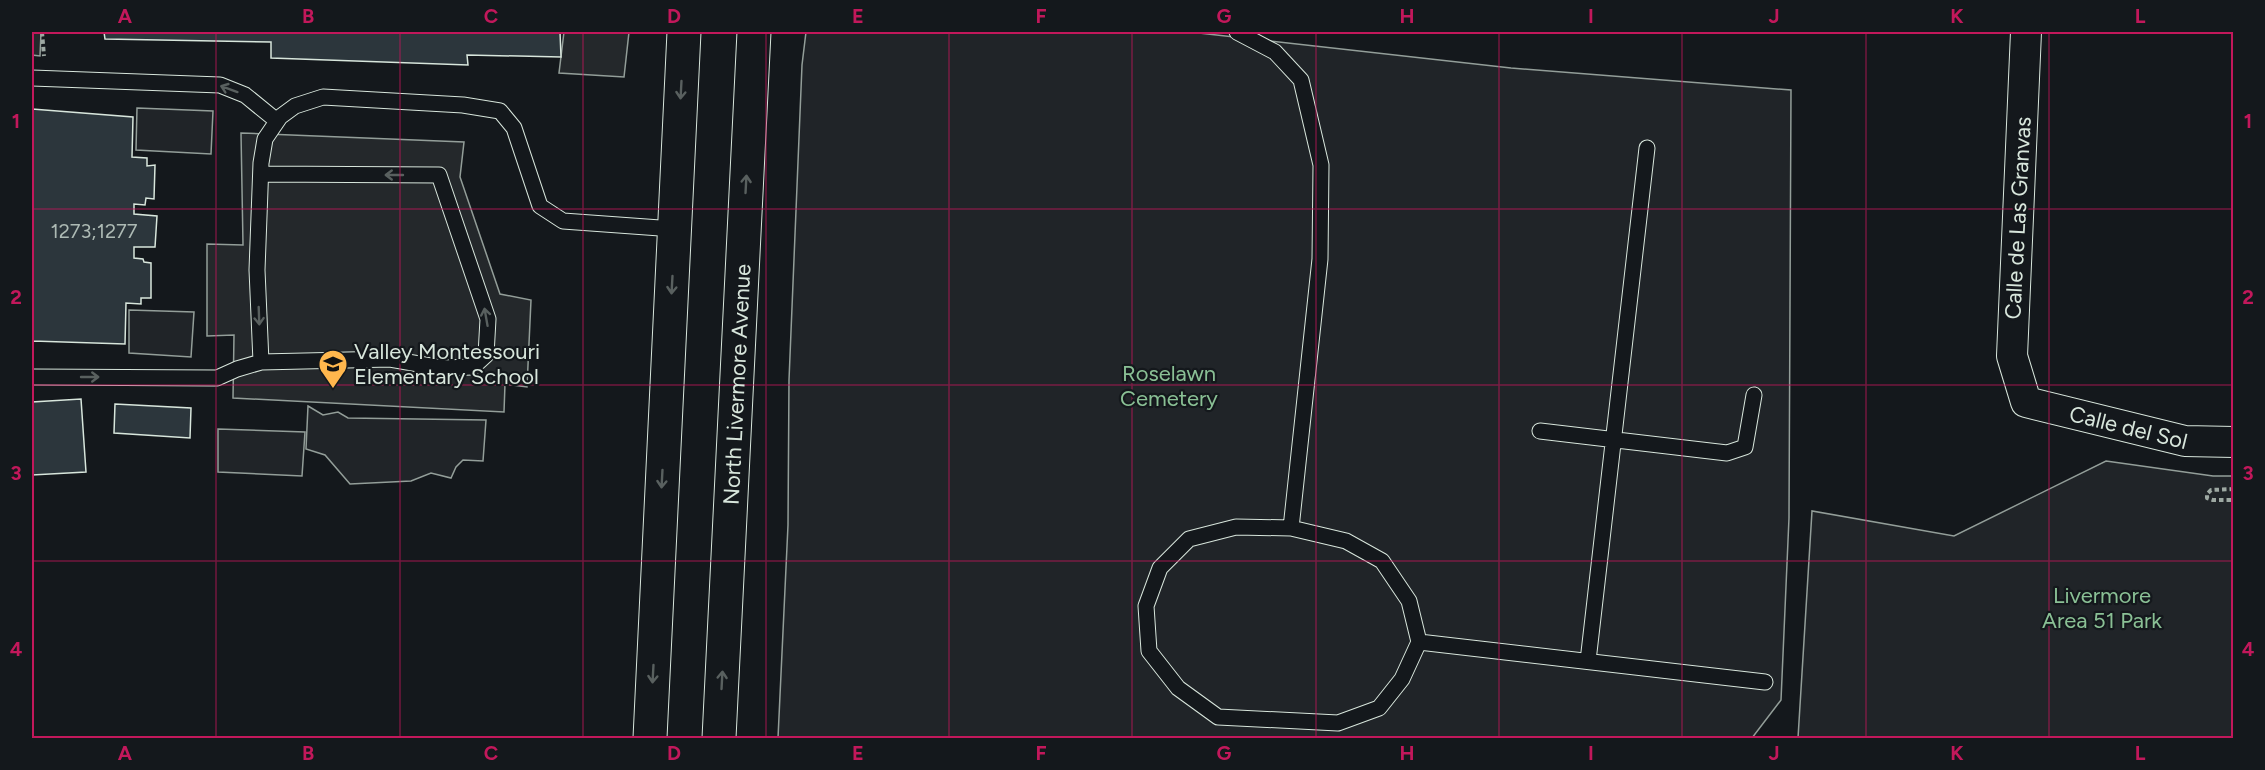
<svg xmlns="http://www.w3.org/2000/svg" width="2265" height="770" viewBox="0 0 2265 770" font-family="Figtree,sans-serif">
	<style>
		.green { fill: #202428; stroke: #939e99; stroke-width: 1.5 }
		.parking { fill: #24282b; stroke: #939e99; stroke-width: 1.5 }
		.building { fill: #2c363c; stroke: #d8e6dc; stroke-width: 1.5 }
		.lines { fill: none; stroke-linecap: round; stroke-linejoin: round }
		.service-casing { stroke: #d8e6dc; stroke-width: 17 }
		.minor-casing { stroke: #d8e6dc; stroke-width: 32 }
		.secondary-casing { stroke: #d8e6dc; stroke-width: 35 }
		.path { stroke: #9da8a2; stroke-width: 4; stroke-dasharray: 4.5 3; stroke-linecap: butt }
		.service { stroke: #14181c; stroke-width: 15 }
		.minor { stroke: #14181c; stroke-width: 30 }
		.secondary { stroke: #14181c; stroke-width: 33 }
		.oneway { stroke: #59605f }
		.grid { fill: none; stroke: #c2185b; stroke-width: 1.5; stroke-opacity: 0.55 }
		.labels { text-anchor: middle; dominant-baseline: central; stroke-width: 4.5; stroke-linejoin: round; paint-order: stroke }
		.number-label { font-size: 20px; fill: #adbab4 }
		.street-label { font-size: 22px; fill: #d8e6dc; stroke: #14181c }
		.poi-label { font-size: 22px; fill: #d8e6dc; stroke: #14181c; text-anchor: start }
		.park-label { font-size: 22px; fill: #8ac095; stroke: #14181c }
		.neatline { fill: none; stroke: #c2185b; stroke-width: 2 }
		.grid-label { font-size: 20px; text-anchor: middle; font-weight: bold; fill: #c2185b }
	</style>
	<rect width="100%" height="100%" fill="#14181c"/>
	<path class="green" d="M806,32h384l321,36 280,22 -2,428 -8,182 -29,38h-974l10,-213 1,-145 13,-315z
		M137,108l76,3 -2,43 -75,-4z
		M129,310l65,2 -3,45 -62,-4z
		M308,406l15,9 15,-3 10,6 138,2 -3,41 -20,-1 -7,7 -5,11 -20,-5 -20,8 -61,3 -25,-29 -19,-6z
		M218,429l87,3 -3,44 -84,-4z
		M2106,461l107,15h20v262h-435l14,-227 142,25z"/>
	<path class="parking" d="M32,32h9l-1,24 -8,-1z
		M564,32h65l-5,45 -65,-4z
		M241,133l223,9 -4,35 40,117 31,6 -4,87 -22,-3 -1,28 -271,-14 1,-63 -27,1v-92l36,1z"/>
	<path class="building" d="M104,32h456l1,25 -94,-2 1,10 -197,-7v-16l-166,-3z
		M32,109l101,8 -1,40 15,1v8l8,-1 -1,34 -8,-1 -1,7 -11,-1v10l23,2 -2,31h-21v11l9,1 1,3 7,1v35h-10v6l-15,-1 -1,41 -92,-3 -1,6z
		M81,399l5,73 -54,3v-73z
		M115,404l76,4 -1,30 -76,-5z"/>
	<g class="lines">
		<g class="service-casing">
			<path id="service" d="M1237,32l38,20 26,28 20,85 -1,94 -29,269
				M32,78l188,7 25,10 32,26
				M261,362l-4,-92 4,-107 4,-24 15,-22 15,-11 28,-9 140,8 37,6 14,17 26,78 23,15 111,8
				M32,377l185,1 20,-9 24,-7 129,-3 52,9 31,-1 13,-12 2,-36 -49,-144 -178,-1
				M1540,431l187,22 18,-6 9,-52
				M1419,642l-17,37 -23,29 -41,15 -120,-6 -40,-29 -29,-37 -3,-45 14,-38 29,-29 47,-12 55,1 55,13 36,20 27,40 10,41 346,40
				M1588,661l59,-513"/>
		</g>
		<g class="minor-casing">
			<g id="minor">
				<path id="s1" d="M2026,32l-14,324 14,46 159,39 49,1"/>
			</g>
		</g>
		<g class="secondary-casing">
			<g id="secondary">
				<path d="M650,738l34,-706"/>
				<path id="s2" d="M719,738l35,-706"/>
			</g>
		</g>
		<path class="path" d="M42,32l2,24
			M2234,489l-23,1 -4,4v4l6,2h21"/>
		<use href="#service" class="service"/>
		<use href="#minor" class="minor"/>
		<use href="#secondary" class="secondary"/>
	</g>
	<defs><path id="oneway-shaft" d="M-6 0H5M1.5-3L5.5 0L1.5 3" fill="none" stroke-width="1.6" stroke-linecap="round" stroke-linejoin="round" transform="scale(1.5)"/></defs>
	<g class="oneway">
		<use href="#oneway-shaft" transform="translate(229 89) rotate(-160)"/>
		<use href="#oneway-shaft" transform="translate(681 90) rotate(93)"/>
		<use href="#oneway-shaft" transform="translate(394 175) rotate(-180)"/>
		<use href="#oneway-shaft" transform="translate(746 184) rotate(-87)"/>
		<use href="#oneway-shaft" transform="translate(672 285) rotate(93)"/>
		<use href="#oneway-shaft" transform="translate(259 316) rotate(88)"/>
		<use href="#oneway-shaft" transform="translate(486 317) rotate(-100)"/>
		<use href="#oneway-shaft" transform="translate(90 377)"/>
		<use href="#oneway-shaft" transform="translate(662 479) rotate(93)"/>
		<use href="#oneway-shaft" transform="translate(653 674) rotate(93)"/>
		<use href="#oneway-shaft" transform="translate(722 680) rotate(-87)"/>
	</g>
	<path class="grid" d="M216,32v706M400,32v706M583,32v706M766,32v706M949,32v706M1132,32v706M1316,32v706M1499,32v706M1682,32v706M1866,32v706M2049,32v706M32,209h2202M32,385h2202M32,561h2202"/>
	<defs>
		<g id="school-pin" transform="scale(1.5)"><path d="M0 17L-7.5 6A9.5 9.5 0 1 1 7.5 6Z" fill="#ffb74d" stroke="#14181c"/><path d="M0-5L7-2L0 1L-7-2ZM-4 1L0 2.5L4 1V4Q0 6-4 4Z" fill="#111"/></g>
	</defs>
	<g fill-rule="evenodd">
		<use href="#school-pin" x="333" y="364"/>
	</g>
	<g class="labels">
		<g class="number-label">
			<text x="94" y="231">1273;1277</text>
		</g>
		<g class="street-label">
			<text transform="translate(2018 218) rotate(-87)">Calle de Las Granvas</text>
			<text stroke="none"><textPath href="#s2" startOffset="354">North Livermore Avenue</textPath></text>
			<text stroke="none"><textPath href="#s1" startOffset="478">Calle del Sol</textPath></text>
		</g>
		<g class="poi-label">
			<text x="354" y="351">Valley Montessouri<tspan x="354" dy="25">Elementary School</tspan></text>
		</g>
		<g class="park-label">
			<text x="1169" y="373">Roselawn<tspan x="1169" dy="25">Cemetery</tspan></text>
			<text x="2102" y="595">Livermore<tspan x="2102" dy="25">Area 51 Park</tspan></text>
		</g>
	</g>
	<rect width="2265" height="770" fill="none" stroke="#14181c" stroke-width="66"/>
	<rect x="33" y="33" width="2199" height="704" class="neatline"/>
	<g class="grid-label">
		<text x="125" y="23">A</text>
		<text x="308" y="23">B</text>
		<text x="491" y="23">C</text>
		<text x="674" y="23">D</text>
		<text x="858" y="23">E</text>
		<text x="1041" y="23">F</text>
		<text x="1224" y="23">G</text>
		<text x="1407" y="23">H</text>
		<text x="1591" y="23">I</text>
		<text x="1774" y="23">J</text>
		<text x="1957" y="23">K</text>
		<text x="2140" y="23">L</text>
		<text x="16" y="128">1</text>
		<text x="2248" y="128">1</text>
		<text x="16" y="304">2</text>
		<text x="2248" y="304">2</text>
		<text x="16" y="480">3</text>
		<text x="2248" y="480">3</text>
		<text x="16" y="656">4</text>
		<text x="2248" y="656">4</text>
		<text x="125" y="760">A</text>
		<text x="308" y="760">B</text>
		<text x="491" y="760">C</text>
		<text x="674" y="760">D</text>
		<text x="858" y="760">E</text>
		<text x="1041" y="760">F</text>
		<text x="1224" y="760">G</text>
		<text x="1407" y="760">H</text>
		<text x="1591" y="760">I</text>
		<text x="1774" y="760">J</text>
		<text x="1957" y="760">K</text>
		<text x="2140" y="760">L</text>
	</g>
</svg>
